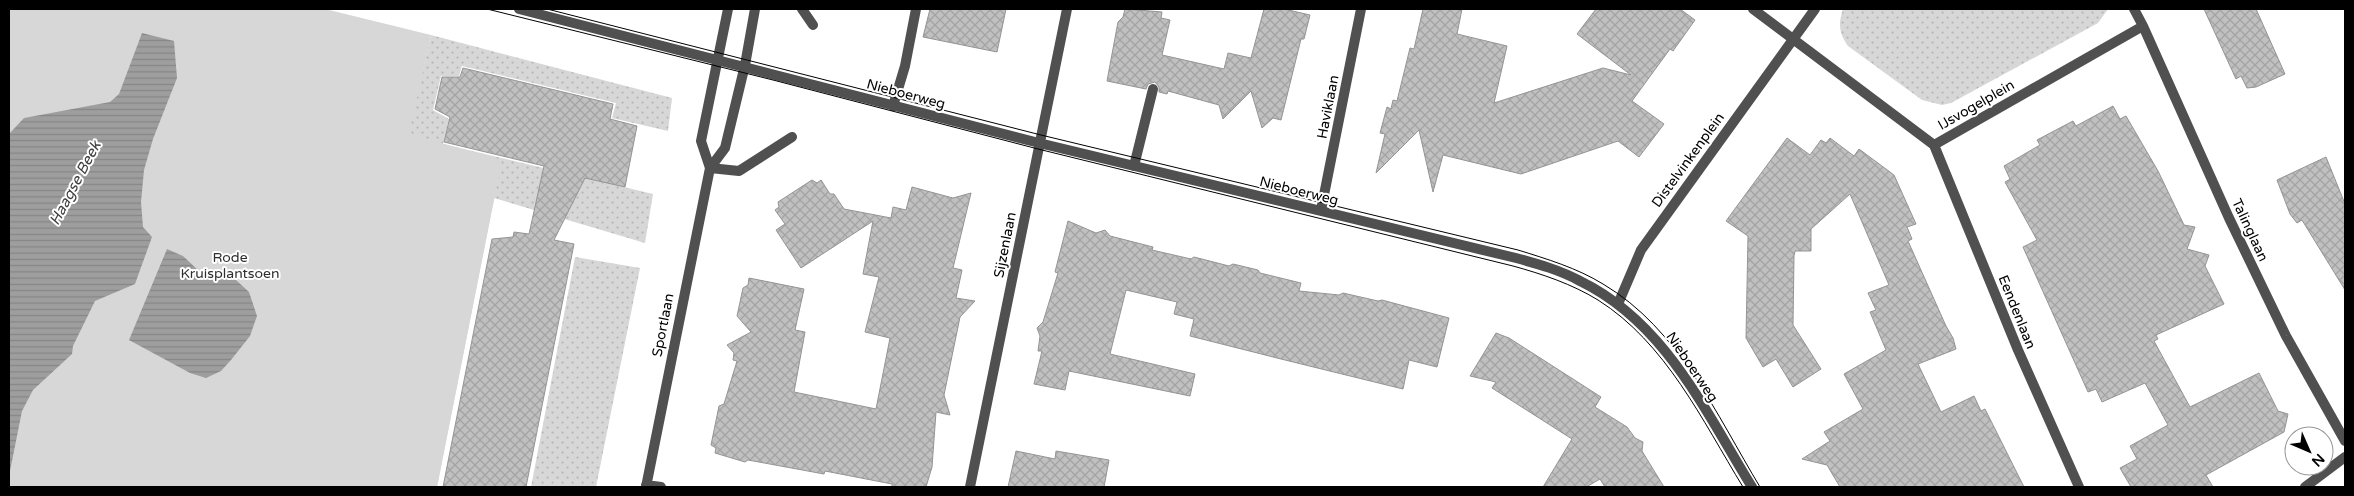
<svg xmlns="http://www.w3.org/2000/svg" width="2354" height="496" viewBox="0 0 2354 496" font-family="'Varela Round',sans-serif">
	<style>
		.grass { fill: url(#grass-dots) }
		.green { fill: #d7d7d7 }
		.water { fill: url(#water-rules) }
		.building { fill: url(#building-cross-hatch); stroke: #949494 }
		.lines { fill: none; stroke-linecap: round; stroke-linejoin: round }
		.service { stroke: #505050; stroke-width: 10 }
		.minor { stroke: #505050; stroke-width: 10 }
		.tertiary { stroke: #505050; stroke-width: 10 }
		.tram { stroke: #000; stroke-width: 1 }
		.labels { text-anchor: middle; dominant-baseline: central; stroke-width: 4; stroke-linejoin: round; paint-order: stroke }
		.street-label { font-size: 14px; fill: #000; stroke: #fff }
		.park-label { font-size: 14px; fill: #2e2e2e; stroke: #fff }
		.water-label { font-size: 15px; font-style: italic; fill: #3f3f3f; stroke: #fff }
	</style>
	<defs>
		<pattern id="grass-dots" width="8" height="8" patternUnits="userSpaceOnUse" patternTransform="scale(1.25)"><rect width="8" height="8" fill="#d7d7d7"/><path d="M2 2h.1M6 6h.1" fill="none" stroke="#b7b7b7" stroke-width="1.8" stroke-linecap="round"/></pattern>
		<pattern id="water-rules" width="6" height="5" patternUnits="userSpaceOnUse" patternTransform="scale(1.25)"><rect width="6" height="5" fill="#9e9e9e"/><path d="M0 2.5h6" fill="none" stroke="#868686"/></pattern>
		<pattern id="building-cross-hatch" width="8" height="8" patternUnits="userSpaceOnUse" patternTransform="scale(1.25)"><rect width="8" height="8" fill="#c0c0c0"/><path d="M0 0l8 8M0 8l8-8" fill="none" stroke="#a3a3a3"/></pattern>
	</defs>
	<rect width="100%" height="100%" fill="#fff"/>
	<path class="grass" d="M1843,9h265l-10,14 -147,80 -9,2 -20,-5 -74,-54c-9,-13 -10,-22 -5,-37z
		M431,35l241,63 -4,33 -56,-13 4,-15 -154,-37 -3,10h-18l-8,34 16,9 -6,25 210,50 -8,49 -151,-45 -57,289h-49l20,-353z
		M575,257l65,11 -44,219h-65z"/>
	<path class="green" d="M9,9h316l106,26 -22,99 93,26 -65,327h-428z"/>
	<path class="water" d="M142,33l32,8 3,37 -24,61 -9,31 -3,32 2,25 9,10 -17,47 -40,17 -22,45 -1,8 -39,36 -11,21 -13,65v-342l15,-16 86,-16 9,-8z
		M167,249l16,7 17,16 36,8 13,12 8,24 -7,20 -19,24 -10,11 -15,7 -16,-5 -61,-33z"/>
	<path class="building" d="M930,9h76l-9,43 -74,-15z
		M1125,9l37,3 -1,6 9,2 -8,35 62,14 4,-16 23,5 13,-49h20l26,6 -6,24h-3l-20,81 -8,-2 -11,10 -11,-37 -28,28 -4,-14 -51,-14 -1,3 -8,-2v-5l-4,-5 -7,2 -2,5 -39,-8 11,-59 5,-5z
		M1423,9h39l-5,25 50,12 -13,57 109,-35 28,7 -54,-41 19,-25h84l15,11 -22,31 -3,-2 -38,52 32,23 -25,33 -21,-16 -97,33 -78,-19 -10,37 -14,-62 -43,43 9,-39 -5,-1 7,-26 4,2 2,-9 4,1 13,-53 4,1z
		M2204,9h52l29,65 -29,13 -9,1 -6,-12 -5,3z
		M463,68l150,36 -3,15 27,7 -12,61 -40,-9 -31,62 20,4 -48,243h-83l49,-248 21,-2 1,-5 15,2 15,-68 -100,-24 6,-25 -15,-8 7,-32h18z
		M2113,106l7,13 6,-3 32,55 26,54 11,2 -8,22 22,6 -4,11 19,38 -68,31 2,4 -4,2 36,66 69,-34 19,38 10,3 -4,18 -78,43 7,12h-82l-11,-19 17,-9 -7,-13 38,-21 -23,-42 -43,19 -6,-13 -8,3 -65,-145 14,-7 -32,-58 5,-3 -6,-13 36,-21 -3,-5 36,-19 3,5z
		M1787,138l23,17 11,-15 5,3 4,-5 24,18 5,-7 35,26 22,49 -9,3 5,12 -4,2 38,85 7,12 3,11 -38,15 23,48 33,-16 7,15 4,-2 39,78h-184l-13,-22 -25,-6 28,-18 -6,-9 39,-23 -19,-35 42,-24 -16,-38 6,-2 -8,-17 21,-8 -39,-91 -39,35v22h-16l-1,5 -1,69 28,44 -28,18 -17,-28 -13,8 -17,-29 2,-102 -22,-15z
		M2326,157l19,47v86l-43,-70 -5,3 -7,-9 -13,-34z
		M812,180l5,3 4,-3 9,14h4l10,15 47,9 2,-11 13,3 6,-23 41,11 18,-5 -18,75 9,2 -6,28 19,3 -15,16 -16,78 6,20 -14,-3 -4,55 -6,20h-34v-3l-67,-13 -1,3 -76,-14 -3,2 -30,-9 1,-5 -5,-3 8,-39 5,-2 13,-43 -4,-1 1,-7 -7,-8 24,-13 -14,-16 6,-28 5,-3 1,-7 55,11 -9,41 10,2 -11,60 82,17 14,-71 -25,-6 14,-55 -16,-3 10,-53 -72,47 -25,-38 9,-6 -10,-14 4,-3 -1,-5z
		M1068,221l28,12 9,-3 5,6 43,11 -1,3 39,9 3,-2 35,9 4,-2 25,6 2,3 41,10 -2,8 40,4 4,-2 35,8 4,-1 67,18 -12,49 -28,-7 -6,29 -118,-29 -95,-24 4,-17 -20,-5 3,-12 -51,-12 -16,64 85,20 -5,22 -121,-25 -4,19 -31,-6 8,-33h-4l2,-15 -3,-8 6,-6 15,-49 -3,-1z
		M1496,333l13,5 92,59 -6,10 32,20 8,11 8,4 -1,9 22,36h-59l-5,-8 -14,8h-43l29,-48 -80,-51 4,-6 -26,-6z
		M1016,451l39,8 1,-8 53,9 -5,27h-96z"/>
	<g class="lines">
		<path class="service" d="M802,9l11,16
			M893,106l12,-40 11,-57
			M1134,166l19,-77
			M710,168l29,3 53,-34"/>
		<path class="minor" d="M1753,9l181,136 209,-119 -9,-17
			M2143,26l86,192 57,118 59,105
			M1934,145l84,205 61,137
			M710,168l-9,-27 27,-132
			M1321,210l40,-201
			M1618,304l23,-54 174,-241
			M646,485l15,2
			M646,487l64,-319 15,-20 20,-83 10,-56
			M970,487l97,-478
			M2305,487l40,-30"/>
		<path class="tertiary" d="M519,9l520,134 477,115c22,6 44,12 64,23 85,41 125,130 172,206"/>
		<path class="tram" d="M487,9l286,71 265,69 475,117c29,8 59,18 85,34 68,43 104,120 145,187
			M547,9l494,126 477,115c29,9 59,18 85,34 76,45 113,130 157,203"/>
	</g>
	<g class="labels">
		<g class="street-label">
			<text transform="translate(906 94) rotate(15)">Nieboerweg</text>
			<text transform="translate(1976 105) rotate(-30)">IJsvogelplein</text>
			<text transform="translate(1328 107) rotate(-79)">Haviklaan</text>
			<text transform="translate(1688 160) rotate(-54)">Distelvinkenplein</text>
			<text transform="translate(1299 191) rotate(14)">Nieboerweg</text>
			<text transform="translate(2250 230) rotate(65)">Talinglaan</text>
			<text transform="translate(1005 245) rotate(-79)">Sijzenlaan</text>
			<text transform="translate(2017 312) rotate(68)">Eendenlaan</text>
			<text transform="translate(663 325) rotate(-79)">Sportlaan</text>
			<text transform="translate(1692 367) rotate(56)">Nieboerweg</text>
		</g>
		<g class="park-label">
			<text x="230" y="257">Rode<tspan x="230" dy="16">Kruisplantsoen</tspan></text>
		</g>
		<g class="water-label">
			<text transform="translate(75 183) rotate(-62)">Haagse Beek</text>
		</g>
	</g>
	<rect width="2354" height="496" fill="none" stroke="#000000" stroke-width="20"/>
	<g transform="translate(2309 451) rotate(135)"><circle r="24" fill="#ffffff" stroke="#999999"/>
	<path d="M0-4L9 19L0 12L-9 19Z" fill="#000000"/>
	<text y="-8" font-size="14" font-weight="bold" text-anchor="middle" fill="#000000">N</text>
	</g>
</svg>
